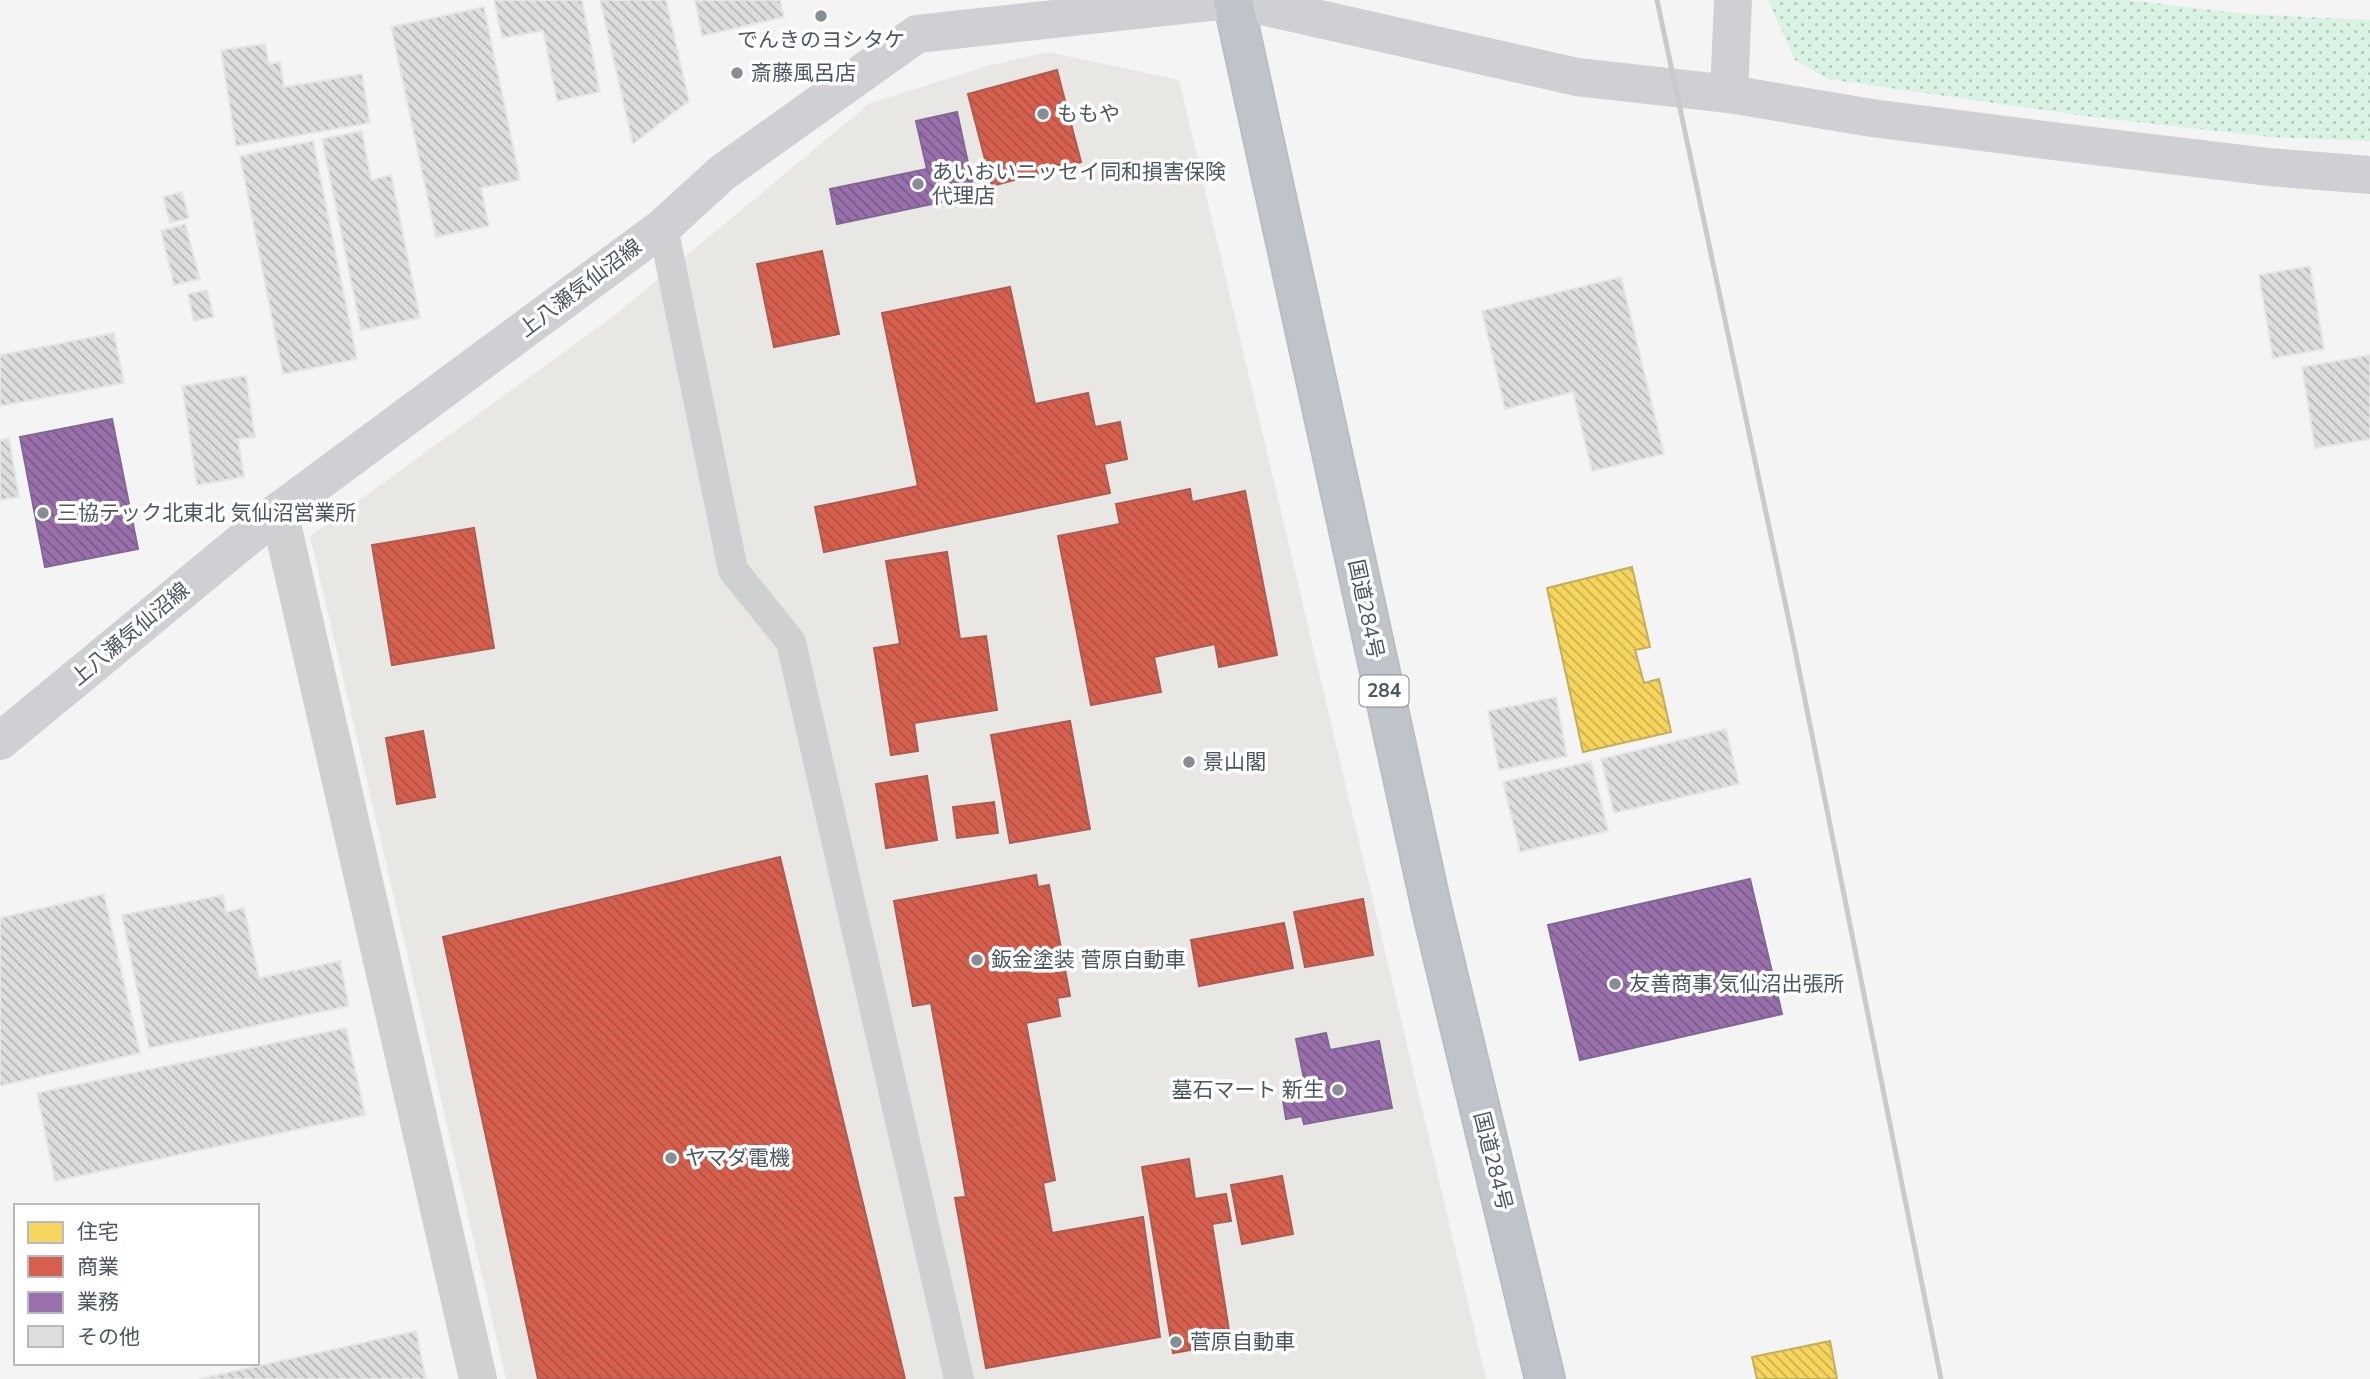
<svg xmlns="http://www.w3.org/2000/svg" width="2370" height="1379" viewBox="0 0 2370 1379" font-family="'Nunito Sans','Noto Sans JP',sans-serif">
	<style>
		.commercial { fill: #e8e7e3 }
		.grass { fill: url(#grass-dots) }
		.homes { fill: url(#homes-back-hatch); stroke: #c2af5e; stroke-width: 2 }
		.shops { fill: url(#shops-back-hatch); stroke: #ac5d53; stroke-width: 2 }
		.offices { fill: url(#offices-back-hatch); stroke: #816895; stroke-width: 2 }
		.building { fill: url(#building-back-hatch); stroke: #e5e6e7; stroke-width: 2 }
		.lines { fill: none; stroke-linecap: round; stroke-linejoin: round }
		.highway-casing { stroke: #b9bec3; stroke-width: 42 }
		.lane { stroke: #ced0d2; stroke-width: 30 }
		.street { stroke: #ced0d2; stroke-width: 38 }
		.secondary { stroke: #ced0d4; stroke-width: 38 }
		.highway { stroke: #bec4c9; stroke-width: 38 }
		.rail { stroke: #c9cacc; stroke-width: 5 }
		.poi-dot { fill: #868d94; stroke: #fff; stroke-width: 2.5 }
		.labels { text-anchor: middle; dominant-baseline: central; stroke-width: 7; stroke-linejoin: round; paint-order: stroke }
		.shield { fill: #fff; stroke: #808990; stroke-width: 2 }
		.shield-label { font-size: 19px; font-weight: bold; fill: #4a5661 }
		.poi-label { font-size: 21px; fill: #4a5661; stroke: #fff; text-anchor: start }
		.street-label { font-size: 21px; fill: #4a5661; stroke: #fff }
	</style>
	<defs>
		<pattern id="grass-dots" width="8" height="8" patternUnits="userSpaceOnUse" patternTransform="scale(1.75)"><rect width="8" height="8" fill="#d9f2e3"/><path d="M2 2h.1M6 6h.1" fill="none" stroke="#b2c7bb" stroke-width="1.8" stroke-linecap="round"/></pattern>
		<pattern id="homes-back-hatch" width="6" height="6" patternUnits="userSpaceOnUse" patternTransform="scale(1.75)"><rect width="6" height="6" fill="#f6d55c"/><path d="M-1 5l2 2M0 0l6 6M5-1l2 2" fill="none" stroke="#c9b04f"/></pattern>
		<pattern id="shops-back-hatch" width="6" height="6" patternUnits="userSpaceOnUse" patternTransform="scale(1.75)"><rect width="6" height="6" fill="#d6604d"/><path d="M-1 5l2 2M0 0l6 6M5-1l2 2" fill="none" stroke="#b05243"/></pattern>
		<pattern id="offices-back-hatch" width="6" height="6" patternUnits="userSpaceOnUse" patternTransform="scale(1.75)"><rect width="6" height="6" fill="#9970ab"/><path d="M-1 5l2 2M0 0l6 6M5-1l2 2" fill="none" stroke="#785a88"/></pattern>
		<pattern id="building-back-hatch" width="6" height="6" patternUnits="userSpaceOnUse" patternTransform="scale(1.75)"><rect width="6" height="6" fill="#ddddde"/><path d="M-1 5l2 2M0 0l6 6M5-1l2 2" fill="none" stroke="#b5b6b7"/></pattern>
	</defs>
	<rect width="100%" height="100%" fill="#f4f4f4"/>
	<path class="commercial" d="M1048,52l131,28 307,1299h-980l-196,-843 305,-221 255,-212 118,-37z"/>
	<path class="grass" d="M1768,0h359l120,14 123,6v121l-100,-4 -185,-21 -257,-37 -33,-19z"/>
	<path class="homes" d="M1632,567l18,80 -15,3 9,33 15,-4 12,53 -88,20 -36,-164z
		M1830,1341l7,38h-80l-5,-22z"/>
	<path class="shops" d="M1057,70l24,92 -89,24 -24,-92z
		M822,251l17,83 -65,13 -17,-83z
		M1010,287l25,117 53,-11 7,34 25,-5 7,37 -23,5 6,29 -286,59 -9,-45 103,-21 -36,-173z
		M1190,489l2,13 53,-11 32,164 -58,12 -4,-23 -61,13 7,35 -70,13 -33,-169 62,-12 -4,-20z
		M474,528l20,120 -102,17 -20,-120z
		M947,552l13,87 26,-3 11,74 -83,13 4,28 -27,4 -17,-107 26,-4 -14,-83z
		M1070,721l20,108 -80,14 -19,-108z
		M423,731l12,66 -38,7 -11,-66z
		M927,776l10,64 -51,8 -10,-64z
		M994,802l4,31 -41,5 -4,-31z
		M780,857l125,522h-367l-95,-442z
		M1036,875l2,12 11,-2 21,111 -13,2 3,18 -34,7 29,157 -12,3 9,50 91,-16 17,120 -174,31 -31,-170 11,-1 -35,-194 -18,3 -19,-105z
		M1363,899l10,56 -68,12 -11,-55z
		M1284,923l9,45 -94,18 -8,-46z
		M1189,1159l6,40 31,-5 5,27 -19,3 19,119 -58,10 -31,-186z
		M1282,1176l11,58 -51,10 -11,-59z"/>
	<path class="offices" d="M957,112l18,83 -138,29 -7,-35 97,-20 -11,-48z
		M112,419l26,130 -93,18 -25,-130z
		M1750,879l32,135 -202,46 -32,-135z
		M1326,1033l4,17 49,-9 13,67 -88,16 -2,-8 -16,3 -5,-31 24,-4 -9,-45z"/>
	<path class="building" d="M494,0h88l18,92 -43,9 -14,-70 -41,7z
		M600,0h66l23,101 -56,43z
		M695,0h85l4,17 -82,19z
		M484,7l36,173 -39,8 8,38 -53,11 -45,-210z
		M265,44l4,20 11,-2 4,25 78,-13 8,49 -134,23 -15,-96z
		M362,131l9,49 20,-5 29,143 -59,12 -39,-191z
		M313,141l44,218 -74,15 -43,-218z
		M182,192l7,26 -19,5 -7,-26z
		M185,224l15,55 -26,6 -13,-54z
		M2310,266l14,83 -51,9 -14,-83z
		M1621,277l43,177 -72,17 -19,-79 -68,17 -23,-98z
		M207,290l7,27 -20,4 -6,-27z
		M114,333l10,50 -124,23v-51z
		M2370,355v84l-55,9 -13,-81z
		M246,376l9,61 -17,2 6,38 -47,8 -15,-99z
		M9,438l10,59 -19,3v-60z
		M1556,697l11,59 -68,14 -11,-59z
		M1726,729l13,55 -125,29 -13,-54z
		M1591,761l17,70 -88,21 -17,-70z
		M104,894l36,159 -140,33v-168z
		M223,895l3,17 18,-4 15,70 81,-17 9,45 -200,42 -27,-133z
		M346,1028l19,87 -310,66 -18,-88z
		M416,1331l10,48h-227z"/>
	<g class="lines">
		<g class="highway-casing">
			<path id="highway" d="M1233,0l199,910 113,469"/>
		</g>
		<path class="lane" d="M663,227l70,343 58,72 168,737"/>
		<path class="street" d="M279,511l199,868"/>
		<path class="secondary" d="M1235,0l342,77 152,17 143,24 205,26 192,23 101,8
			M1729,94l4,-94
			M0,741l279,-230 384,-284 59,-54 195,-139 311,-34"/>
		<use href="#highway" class="highway"/>
		<path class="rail" d="M1657,0l135,635 149,744"/>
	</g>
	<g class="poi-dot">
		<circle cx="821" cy="16" r="7"/>
		<circle cx="737" cy="73" r="7"/>
		<circle cx="1043" cy="114" r="7"/>
		<circle cx="918" cy="184" r="7"/>
		<circle cx="43" cy="513" r="7"/>
		<circle cx="1189" cy="762" r="7"/>
		<circle cx="977" cy="960" r="7"/>
		<circle cx="1615" cy="984" r="7"/>
		<circle cx="1338" cy="1090" r="7"/>
		<circle cx="671" cy="1158" r="7"/>
		<circle cx="1176" cy="1342" r="7"/>
	</g>
	<g class="labels">
		<rect class="shield" x="1359.5" y="675.5" width="49" height="31" rx="5"/>
		<g class="shield-label">
			<text x="1384" y="691">284</text>
		</g>
		<g class="poi-label">
			<text x="821" y="40" text-anchor="middle">でんきのヨシタケ</text>
			<text x="751" y="73">斎藤風呂店</text>
			<text x="1057" y="114">ももや</text>
			<text x="932" y="172">あいおいニッセイ同和損害保険<tspan x="932" dy="24">代理店</tspan></text>
			<text x="57" y="513">三協テック北東北 気仙沼営業所</text>
			<text x="1203" y="762">景山閣</text>
			<text x="991" y="960">鈑金塗装 菅原自動車</text>
			<text x="1629" y="984">友善商事 気仙沼出張所</text>
			<text x="1324" y="1090" text-anchor="end">墓石マート 新生</text>
			<text x="685" y="1158">ヤマダ電機</text>
			<text x="1190" y="1342">菅原自動車</text>
		</g>
		<g class="street-label">
			<text transform="translate(580 288) rotate(-37)">上八瀬気仙沼線</text>
			<text transform="translate(1366 609) rotate(78)">国道284号</text>
			<text transform="translate(130 634) rotate(-40)">上八瀬気仙沼線</text>
			<text transform="translate(1493 1161) rotate(76)">国道284号</text>
		</g>
	</g>
	<rect x="14" y="1204" width="245" height="161" fill="#ffffff" stroke="#b7bbc0" stroke-width="2"/>
	<rect x="28" y="1222" width="35" height="21" fill="#f6d55c" stroke="#b7bbc0" stroke-width="2"/>
	<text x="77" y="1239" font-size="21" fill="#4a5661">住宅</text>
	<rect x="28" y="1256" width="35" height="21" fill="#d6604d" stroke="#b7bbc0" stroke-width="2"/>
	<text x="77" y="1274" font-size="21" fill="#4a5661">商業</text>
	<rect x="28" y="1292" width="35" height="21" fill="#9970ab" stroke="#b7bbc0" stroke-width="2"/>
	<text x="77" y="1309" font-size="21" fill="#4a5661">業務</text>
	<rect x="28" y="1326" width="35" height="21" fill="#ddddde" stroke="#b7bbc0" stroke-width="2"/>
	<text x="77" y="1344" font-size="21" fill="#4a5661">その他</text>
</svg>
